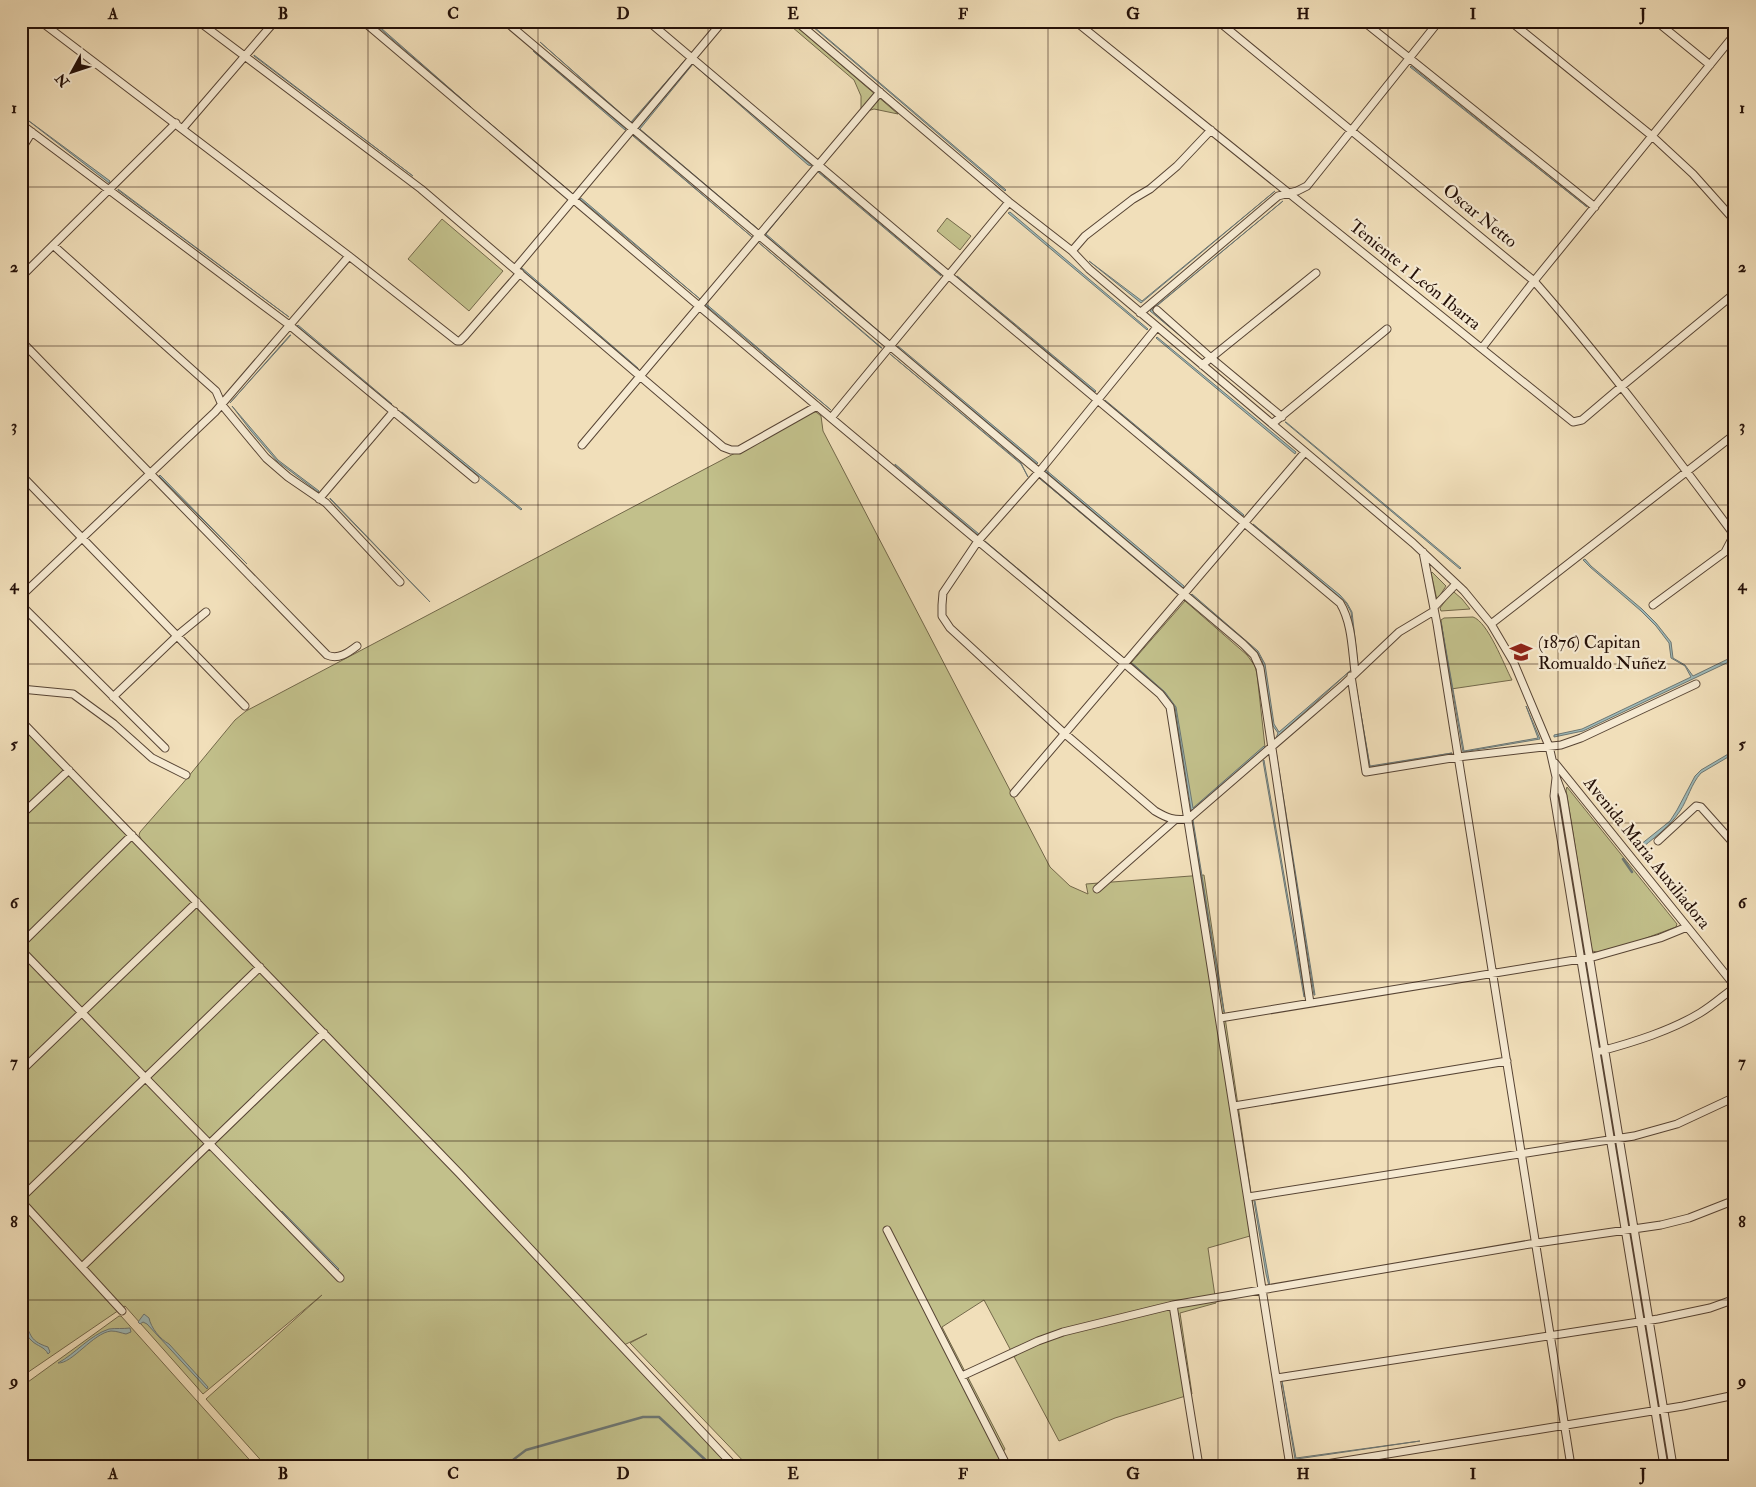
<svg xmlns="http://www.w3.org/2000/svg" width="1756" height="1487" viewBox="0 0 1756 1487" font-family="'IM FELL Double Pica',serif">
	<style>
		.green { fill: #c2c08b; stroke: #73684a }
		.water { fill: #9ebab9; stroke: #6d7672 }
		.lines { fill: none; stroke-linecap: round; stroke-linejoin: round }
		.stream { stroke: #6d7672; stroke-width: 2.5 }
		.minor-casing { stroke: #574434; stroke-width: 9 }
		.minor { stroke: #f6ead2; stroke-width: 7 }
		.grid { fill: none; stroke: #241008; stroke-width: 1; stroke-opacity: 0.55 }
		.labels { text-anchor: middle; dominant-baseline: central; stroke-width: 4.5; stroke-linejoin: round; paint-order: stroke }
		.street-label { font-size: 18px; fill: #241008; stroke: #f6ead2 }
		.poi-label { font-size: 18px; fill: #241008; stroke: #f6ead2; text-anchor: start }
		.neatline { fill: none; stroke: #241008; stroke-width: 2 }
		.grid-label { font-size: 16px; text-anchor: middle; font-weight: bold; fill: #241008 }
	</style>
	<rect width="100%" height="100%" fill="#f1dfba"/>
	<filter id="stains"><feTurbulence type="fractalNoise" baseFrequency=".004" numOctaves="4"/><feColorMatrix values="0 0 0 0 .2 0 0 0 0 .09 0 0 0 0 .02 0 0 0 .5 -.17"/></filter>
	<radialGradient id="worn" r=".72"><stop offset=".6" stop-color="#630" stop-opacity="0"/><stop offset="1" stop-color="#630" stop-opacity=".3"/></radialGradient>
	<path class="green" d="M785,21h5l108,93 -24,-5 -13,4v-17l-7,-16z
		M947,218l24,18 -11,14 -23,-19z
		M442,219l61,52 -34,40 -61,-52z
		M813,412h3l5,4 2,15 227,436 20,19 18,8 -2,-10 118,-9 53,359 -49,14 8,55 -36,10 12,81 -77,24 -56,23 -75,-141 -42,27 63,122 -11,17h-246l-118,-123 17,-9 -23,11 -481,-502 -4,-8 1,-3 43,-49 52,-63 11,-9z
		M1432,572l14,14 -9,14 -6,-27z
		M1454,592l8,7 8,10 -29,2 -1,-3 11,-15z
		M1185,601l62,54 8,11 2,8 8,73 -73,63 -18,-102 -10,-16 -33,-29z
		M1473,617c15,5 31,48 39,63l-61,9 -10,-69 3,-2z
		M21,717l441,461 270,288h-466l-60,-67 116,-104 -119,99 -78,-88 -104,71z
		M1567,787l110,137 -1,3 -46,17 -33,8 -5,-1 -26,-161z
		M1556,790l3,1 26,161 -2,1z
		M1586,968h2l11,75h-1z
		M1600,1058l3,1 11,71 -3,-1z
		M1617,1147l12,67 -1,2 -2,-1 -11,-67z
		M1632,1242l12,67 -1,1 -2,-1 -11,-65z
		M119,1316h2l134,150h-234v-79z
		M1645,1325h2l12,76 -3,-1z
		M1660,1419l2,1 8,46h-3z"/>
	<path class="water" d="M371,21h2l98,86z
		M806,21h1l199,169 -1,1z
		M540,42l91,80 55,-63 -55,64z
		M533,51l93,78 -1,1z
		M254,55l159,121 -159,-120z
		M693,63l119,103 -4,-1 -115,-101 -53,65 118,100 -120,-100z
		M1411,66l176,141 -177,-140z
		M479,114l93,79v1z
		M21,115l89,66 -1,2z
		M633,136h1l118,101z
		M818,171l123,104v1l-123,-104z
		M816,173l-50,61 122,105v1l-124,-106z
		M118,189l171,128 -171,-127z
		M1275,191l-134,112 -52,-42 53,40z
		M581,198l119,101 -120,-100z
		M1283,201l-131,109 50,44 -52,-43z
		M1010,212l138,117 -1,1 -139,-117z
		M758,242l124,106h-1z
		M522,268l116,100v1l-117,-100z
		M957,276l139,115 -1,1z
		M705,303l126,107 -127,-106z
		M298,325l94,79 -1,1 -94,-79z
		M290,335h1l-61,68z
		M1157,337l139,115 -1,2 -139,-116z
		M898,346l140,117 -1,1 -140,-117z
		M890,354l131,109 7,14 -7,-13z
		M1105,400l139,115 -1,1 -138,-115z
		M232,406l46,54 41,31 -1,1 -41,-31 -26,-30z
		M402,412l120,97 -1,1 -121,-97z
		M1285,422h1l175,146 -1,1z
		M895,464l84,70 -1,1 -83,-70z
		M1046,470l138,116v1l-1,1 -138,-117z
		M160,475l87,89 -88,-88z
		M1039,478l138,115v1z
		M330,498l100,104 -100,-103z
		M1253,524l87,71 7,8 5,9 6,53h-1l-6,-53 -5,-9z
		M985,541l138,116v1l-139,-116z
		M1585,559l6,7 51,43 14,14 15,19 2,16 12,7 8,11 37,-18 5,-1v2l-152,72 -29,6v-2l28,-6 109,-52 -6,-11 -14,-8 -2,-15 -13,-17 -15,-15 -51,-44 -7,-7z
		M1192,594l66,57 7,13 9,60 5,8 72,-62 -75,68 2,-5 -5,-7 -11,-66 -5,-8 -66,-57z
		M1441,622l23,129 74,-13 -12,-32 14,33 -77,13z
		M1132,663l33,29 11,15 17,101 71,-62 1,2 -72,62h-2l-16,-103 -10,-14z
		M1355,680l15,86 82,-13 -82,14z
		M1735,750v3l-34,20c-10,11 -13,26 -21,38 -11,17 -28,28 -43,41l-2,-3 35,-28 7,-11 18,-34 6,-6z
		M1275,751h1l39,244h-1z
		M1264,760l41,236 -1,1 -41,-236z
		M1193,820l31,192 -32,-191z
		M1254,1201h1l15,85h-1l-3,-12z
		M282,1211l57,58 -2,1 -56,-57z
		M144,1314l5,4c2,10 11,21 20,26l39,43 -1,2 -60,-65 -4,-2 -3,2 -2,-2z
		M21,1319c12,13 5,21 27,28l2,5 -2,2c-3,-7 -11,-8 -16,-13 -6,-5 -10,-15 -11,-22z
		M130,1328l1,4 -5,2c-5,-1 -9,-3 -15,-3 -18,2 -39,33 -53,32 17,-9 32,-28 51,-34 7,-1 14,0 21,-1z
		M1282,1381l14,77 124,-17 -123,18 -1,6z"/>
	<g class="lines">
		<path class="stream" d="M1623,859l9,13
			M505,1466l21,-16 117,-33h16l53,49"/>
		<g class="minor-casing">
			<path id="minor" d="M40,21l309,235 108,85h3l5,-5 55,-63
				M198,21l223,168 302,258 8,3h8l78,-44
				M363,21l468,397 293,245 36,31 10,13 120,759
				M505,21l738,623 11,11 6,13 50,335
				M648,21l305,258 387,324c12,20 12,46 15,69
				M796,21l213,181 63,49 17,18 324,274 51,48 27,33 23,39 35,83 7,31 7,19 110,670
				M1075,21l498,401 9,-2 40,-34 113,-93
				M1218,21l316,260c71,81 136,168 201,255
				M1363,21l232,186
				M1510,21l142,115 41,38 42,47
				M1656,21l54,44
				M21,124l267,200 187,155
				M183,128l92,-107
				M21,150l11,-18
				M54,246l162,145 6,14 44,53 22,19 38,26 74,79
				M1072,251l13,-15 48,-37 17,-10 27,-23 34,-36
				M515,269l208,-248
				M21,277l155,-154
				M1157,310l54,48 71,59
				M1140,313l138,-117 19,-5 10,-5 132,-165
				M1157,327l-118,145 -61,69 -35,52 -1,12v11l8,12 114,105 91,78c12,7 19,10 33,8l154,-133 57,-54 35,-21
				M21,341l306,314c11,5 21,-2 30,-9
				M1482,348l52,-67 201,-247
				M1202,365l114,-92
				M831,418l178,-216
				M1272,424l115,-95
				M582,445l298,-353
				M21,475l224,231
				M319,499l75,-88
				M1423,552l14,72 134,842
				M21,596l194,-184 134,-156
				M21,605l144,143
				M1653,605l72,-53 9,-17
				M1434,607l22,-23
				M1491,624l244,-190
				M1351,676l15,96 92,-15 103,-12 20,-7 115,-54
				M21,689l52,5 41,30 38,34 34,17
				M113,697l65,-62 28,-23
				M21,721l438,452 275,293
				M1555,763l180,223
				M1556,778l-2,18 110,670
				M1014,793l291,-341
				M21,815l48,-45
				M1658,841l38,-35 5,1 34,38
				M1097,889l78,-69
				M21,944l111,-109
				M21,950l319,328
				M1220,1018l373,-61 67,-19 27,-11
				M1601,1051c33,-9 69,-20 99,-38 12,-7 23,-17 35,-26
				M21,1071l176,-169
				M1234,1106l273,-45
				M1248,1197l386,-61 43,-12 58,-27
				M21,1198l239,-231
				M21,1201l101,110
				M887,1230l120,236
				M82,1267l242,-234
				M1173,1305l26,161
				M962,1376l76,-35 25,-9 110,-27 357,-61 131,-19 28,-7 46,-18
				M1277,1378l381,-59 52,-11 25,-9
				M1314,1466l369,-60 52,-11"/>
		</g>
		<use href="#minor" class="minor"/>
	</g>
	<path class="grid" d="M198,21v1445M368,21v1445M538,21v1445M708,21v1445M878,21v1445M1048,21v1445M1218,21v1445M1388,21v1445M1558,21v1445M21,187h1714M21,346h1714M21,505h1714M21,664h1714M21,823h1714M21,982h1714M21,1141h1714M21,1300h1714"/>
	<defs>
		<g id="school-bare" transform="scale(1.725)"><path d="M0-5L7-2L0 1L-7-2ZM-4 1L0 2.5L4 1V4Q0 6-4 4Z" fill="#8f2418" stroke="#f6ead2" stroke-width="2.5" paint-order="stroke"/></g>
	</defs>
	<g fill-rule="evenodd">
		<use href="#school-bare" x="1521" y="652"/>
	</g>
	<g class="labels">
		<g class="street-label">
			<text transform="translate(1480 216) rotate(39)">Oscar Netto</text>
			<text transform="translate(1415 275) rotate(39)">Teniente 1 León Ibarra</text>
			<text transform="translate(1647 853) rotate(51)">Avenida Maria Auxiliadora</text>
		</g>
		<g class="poi-label">
			<text x="1538" y="642">(1876) Capitan<tspan x="1538" dy="21">Romualdo Nuñez</tspan></text>
		</g>
	</g>
	<rect width="1756" height="1487" fill="none" stroke="#f1dfba" stroke-width="55"/>
	<g transform="translate(72 72) rotate(230)" stroke="#f6ead2" stroke-width="4" paint-order="stroke">
	<path d="M0-4L9 19L0 12L-9 19Z" fill="#241008"/>
	<text y="-8" font-size="14" font-weight="bold" text-anchor="middle" fill="#241008">N</text>
	</g>
	<rect x="28" y="28" width="1700" height="1432" class="neatline"/>
	<g class="grid-label">
		<text x="113" y="19">A</text>
		<text x="283" y="19">B</text>
		<text x="453" y="19">C</text>
		<text x="623" y="19">D</text>
		<text x="793" y="19">E</text>
		<text x="963" y="19">F</text>
		<text x="1133" y="19">G</text>
		<text x="1303" y="19">H</text>
		<text x="1473" y="19">I</text>
		<text x="1643" y="19">J</text>
		<text x="14" y="113">1</text>
		<text x="1742" y="113">1</text>
		<text x="14" y="272">2</text>
		<text x="1742" y="272">2</text>
		<text x="14" y="431">3</text>
		<text x="1742" y="431">3</text>
		<text x="14" y="590">4</text>
		<text x="1742" y="590">4</text>
		<text x="14" y="749">5</text>
		<text x="1742" y="749">5</text>
		<text x="14" y="908">6</text>
		<text x="1742" y="908">6</text>
		<text x="14" y="1067">7</text>
		<text x="1742" y="1067">7</text>
		<text x="14" y="1227">8</text>
		<text x="1742" y="1227">8</text>
		<text x="14" y="1386">9</text>
		<text x="1742" y="1386">9</text>
		<text x="113" y="1479">A</text>
		<text x="283" y="1479">B</text>
		<text x="453" y="1479">C</text>
		<text x="623" y="1479">D</text>
		<text x="793" y="1479">E</text>
		<text x="963" y="1479">F</text>
		<text x="1133" y="1479">G</text>
		<text x="1303" y="1479">H</text>
		<text x="1473" y="1479">I</text>
		<text x="1643" y="1479">J</text>
	</g>
	<rect width="100%" height="100%" filter="url(#stains)"/>
	<rect width="100%" height="100%" fill="url(#worn)"/>
</svg>
